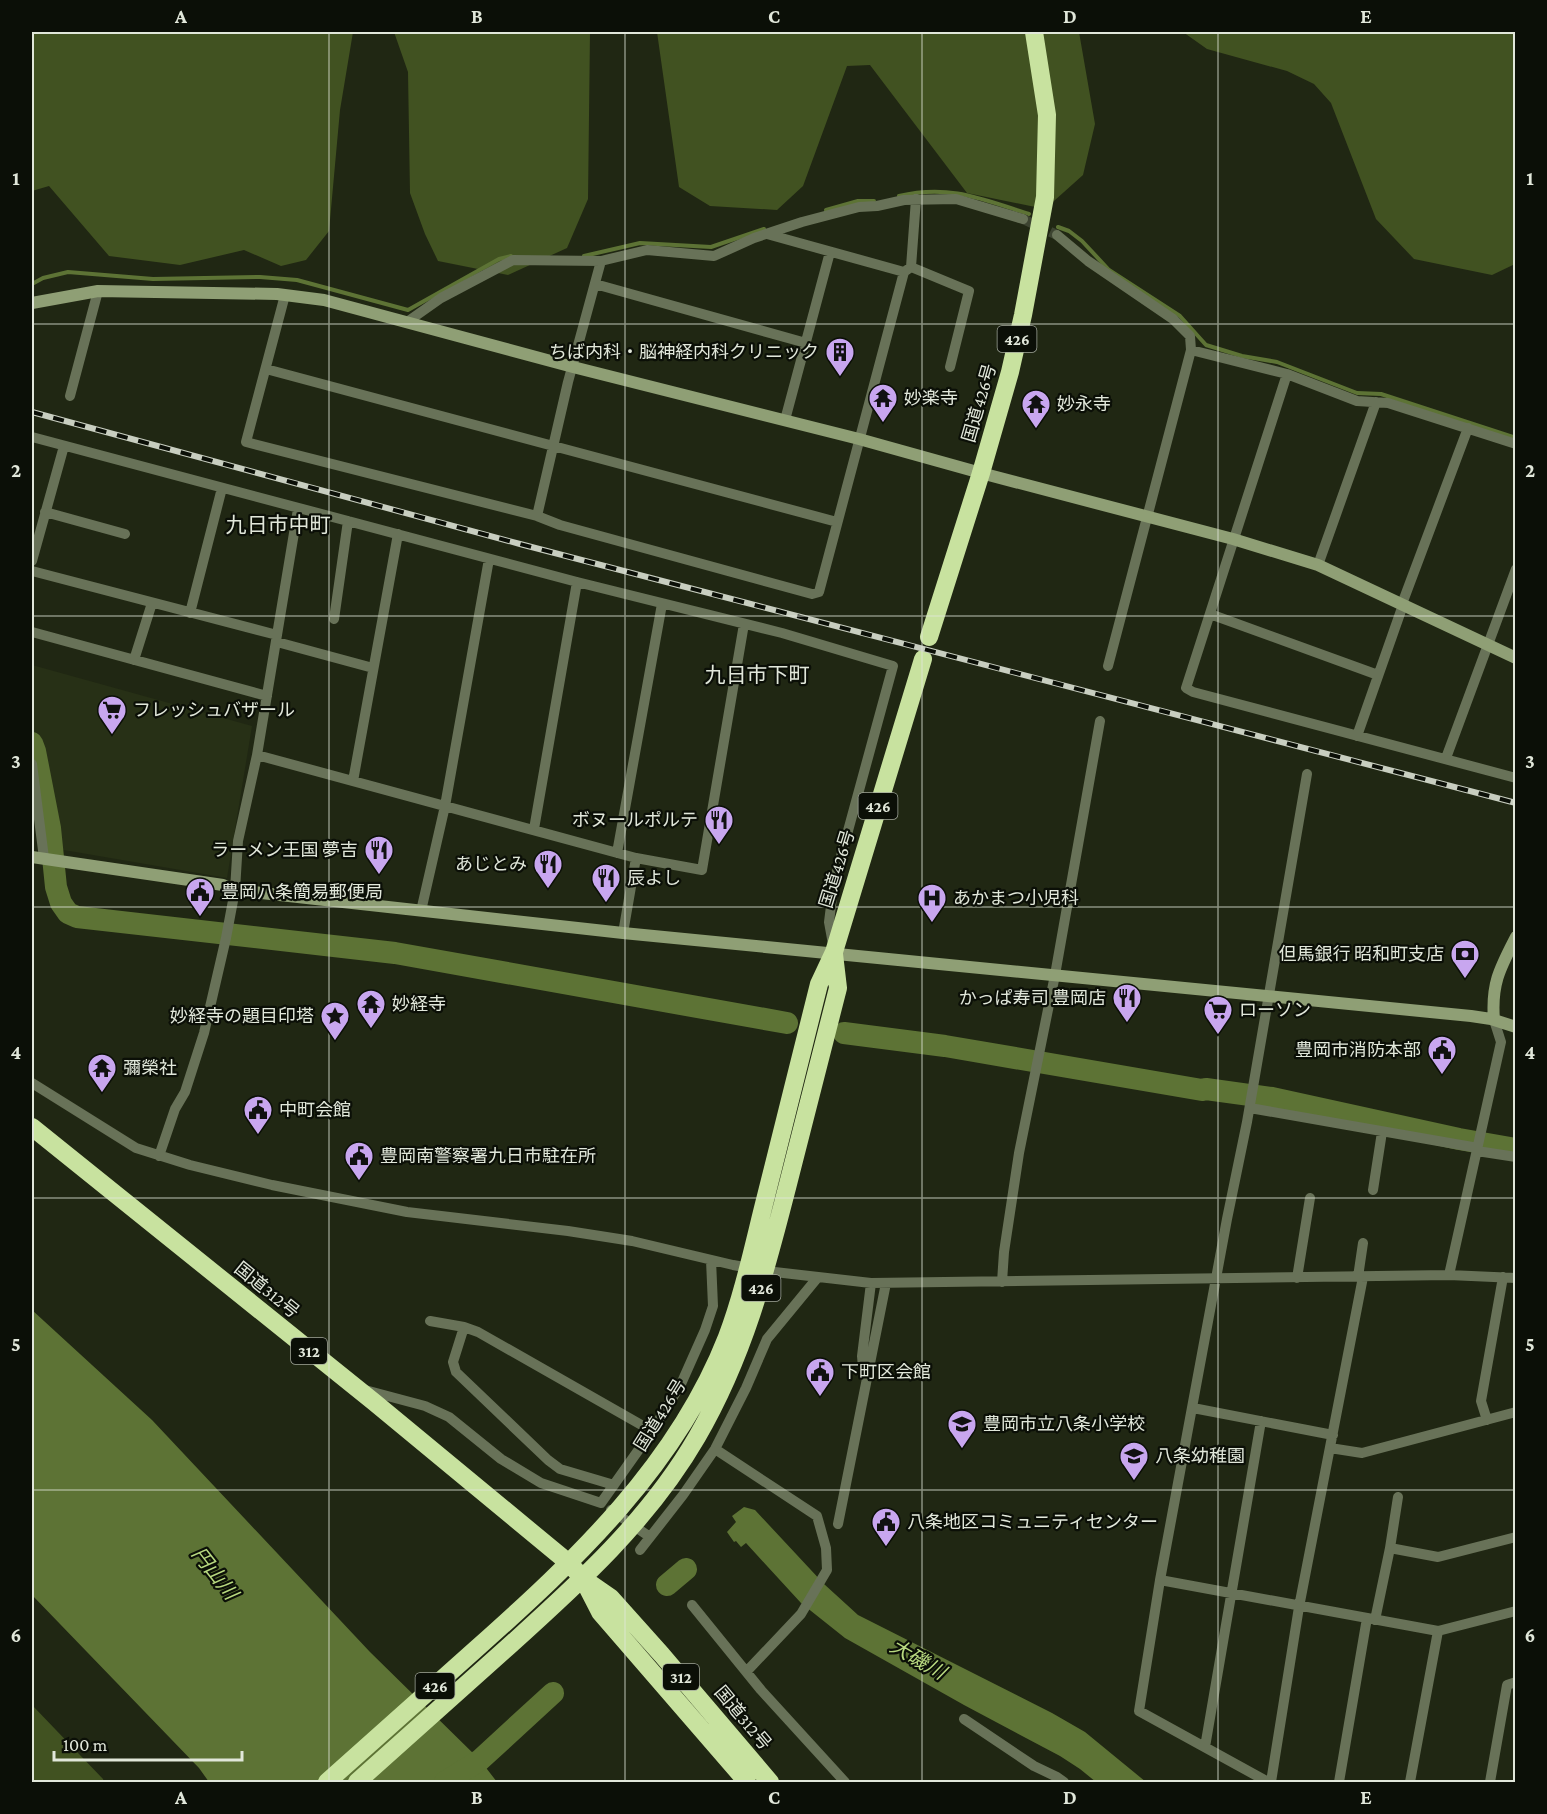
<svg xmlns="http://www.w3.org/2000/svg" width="1547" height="1814" viewBox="0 0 1547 1814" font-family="'Crimson Pro','Noto Sans JP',serif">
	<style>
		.built { fill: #273016 }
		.green { fill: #415221 }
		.water { fill: #5d7335 }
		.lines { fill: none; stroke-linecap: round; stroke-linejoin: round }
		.stream { stroke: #5d7335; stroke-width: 4 }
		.river { stroke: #5d7335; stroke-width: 22 }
		.street-tunnel { stroke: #3d4431; stroke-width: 10; stroke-dasharray: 10 5; stroke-linecap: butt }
		.street { stroke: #687258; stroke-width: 10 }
		.secondary { stroke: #8f9f75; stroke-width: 12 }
		.highway { stroke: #c8e29f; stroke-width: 18 }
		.rail-casing { stroke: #c8cec0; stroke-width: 6 }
		.rail { stroke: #0b0f07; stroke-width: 4; stroke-dasharray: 11; stroke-linecap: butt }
		.grid { fill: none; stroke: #e1e7da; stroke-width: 1.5; stroke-opacity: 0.55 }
		.labels { text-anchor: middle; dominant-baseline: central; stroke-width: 4.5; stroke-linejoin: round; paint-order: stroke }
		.shield { fill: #0b0f07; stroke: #a1a69b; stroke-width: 1.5 }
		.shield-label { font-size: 16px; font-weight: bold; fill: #e1e7da }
		.poi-label { font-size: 18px; fill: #e1e7da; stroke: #0b0f07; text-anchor: start }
		.street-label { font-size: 18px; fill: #e1e7da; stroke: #0b0f07 }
		.water-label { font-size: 20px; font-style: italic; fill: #b9da80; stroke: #0b0f07 }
		.quarter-label { font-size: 21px; fill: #e1e7da; stroke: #0b0f07 }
		.neatline { fill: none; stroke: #e1e7da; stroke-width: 2 }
		.grid-label { font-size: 20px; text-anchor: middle; font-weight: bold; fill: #e1e7da }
	</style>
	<rect width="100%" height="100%" fill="#202713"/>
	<path class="built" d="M32,665l220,61 -25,152 -169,-29 -17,-89 -9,-25z"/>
	<path class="green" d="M32,32h321l-13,78 -11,121 -23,29 -25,6 -37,-16 -64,15 -71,-9 -60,-70 -17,5z
		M394,32h196l-2,167 -21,49 -59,27 -70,-14 -13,-27 -15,-41 -2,-121z
		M657,32h422l16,92 -12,51 -38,34 -78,-16 -97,-128 -23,1 -44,120 -26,24 -67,-4 -31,-19z
		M1183,32h332v232l-23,11 -78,-16 -38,-40 -45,-116 -17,-19 -27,-13 -80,-22z
		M32,1705l71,74 1,3h-72z"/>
	<path class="water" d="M32,1310l120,110 218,232 110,108 17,22h-288l-10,-14 -167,-173z
		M744,1507l11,3 69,74 34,31 194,98 33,19 61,50h-50l-16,-13 -20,-13 -96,-51 -119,-67 -44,-35 -55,-60 -5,4 -5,-6 -2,1 -7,-10 9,-10 -4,-6z"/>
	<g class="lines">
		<path class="stream" d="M899,196c50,-12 83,3 130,18
			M826,210l32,-9h16
			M1058,227l11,4 13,10 27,29 71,46 26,29 36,11 35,6 80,31 24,1 135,44
			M584,256l56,-13 71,4 53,-18
			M32,284l11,-6 25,-6 85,7 107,-2 37,3 111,30 91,-51 12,-3"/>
		<path class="river" d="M32,743l3,8 15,77 6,59 5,16 7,10 9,4 318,36 392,70
			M844,1033l101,13 257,44 4,-1 66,9 187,41 57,10
			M667,1585l19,-16
			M445,1782l35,-22 73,-67"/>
		<path class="street-tunnel" d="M1023,219l34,16"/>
		<path class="street" d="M767,234l137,38
			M1057,235l31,26 85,58 17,17 1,14 96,24 70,27 31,2 128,41
			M911,267l58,24 -19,76
			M595,284l211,59
			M285,295l-39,147 291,74 23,9 252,69 7,-2 85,-320 7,-5 5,-68
			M407,322l34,-24 72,-38 88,1 46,-11 67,6 40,-18 48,-16 57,-15 18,-1 27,-6 52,-1 67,20
			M266,369l571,153
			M1287,374l-101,314 7,4 323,86
			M70,396l28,-105
			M785,420l45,-168
			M32,437l545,145 205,51 111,33 -59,216 -5,40 4,22
			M45,512l80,22
			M537,516l31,-134 33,-121
			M32,561l32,-115
			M1318,565l58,-163
			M32,571l245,64
			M1402,604l66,-176
			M190,613l32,-125
			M1210,614l168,61
			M334,619l14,-98
			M32,632l235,64
			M277,642l96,26
			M134,660l18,-57
			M1108,666l83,-316
			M1357,736l46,-131
			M257,755l379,103 66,12 42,-246
			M1446,758l70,-189
			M32,764l12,94
			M353,781l45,-247
			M534,829l43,-247
			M617,853l45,-249
			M421,911l24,-105 44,-247
			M623,933l13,-75
			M32,1083l104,65 54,17 82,20 135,27 161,19 64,10 101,24 33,6 105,12 578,-8 67,3
			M1250,1108l228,40
			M1477,1151l39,6
			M159,1156l16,-47 10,-17 19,-59 22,-95 9,-48 3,-49 19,-86 41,-246
			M1373,1190l9,-58
			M1449,1275l52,-233 -7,-22
			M1358,1277l5,-34
			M1297,1278l13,-80
			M1002,1282l2,-30 15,-99 36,-178 45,-254
			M430,1321l34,6 14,5 174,99
			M464,1327l-11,35 3,10 92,88 12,9 54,16
			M868,1372l-5,-5 -1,-11 9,-73
			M365,1390l60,16 24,11 52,42 40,24 60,20 51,-72 29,-47 24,-54 8,-24 -2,-46
			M1193,1408l140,27
			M1487,1420l-6,-19 22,-124
			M1330,1448l32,5 154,-41
			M715,1449l102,67 9,32 1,22 -26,44 -54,57
			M611,1510l39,27
			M838,1524l48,-241
			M1390,1548l48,9 78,-20
			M640,1550l43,-55 32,-46 31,-61 21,-49 51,-62
			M1160,1580l67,-361 20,-97 60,-348
			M692,1605l69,85 84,92
			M1375,1620l15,-72 8,-51
			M1438,1631l78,-20
			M964,1719l70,47 23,11 7,5
			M1205,1747l56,-326
			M1268,1782l-129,-71 21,-131 278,51 -28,151
			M1271,1782l28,-175 64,-330
			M1339,1782l28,-164
			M1490,1782l17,-97 9,-3"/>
		<path class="secondary" d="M32,303l66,-12 179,3 47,6 249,67 286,72 122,34 252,66 85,26 198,93
			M32,857l191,28 12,5 388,43 848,83 20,3 25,8
			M1494,1020c-3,-36 6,-52 22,-83"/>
		<path class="highway" d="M929,637l52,-164 29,-101 13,-57 22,-118 2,-82 -13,-83
			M32,1127l342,275 196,162 13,15 17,33 147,170
			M585,1580l26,18 51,57 108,127
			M327,1782c49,-44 99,-88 149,-133 100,-89 201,-184 251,-312 17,-45 27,-94 39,-141 18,-71 35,-141 53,-212l15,-32 89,-293
			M357,1782c50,-45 100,-90 151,-135 70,-63 141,-127 189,-210 47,-81 68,-163 91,-253 16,-65 33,-130 50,-196l-4,-34"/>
		<g class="rail-casing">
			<path id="rail" d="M32,412l488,132 996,259"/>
		</g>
		<use href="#rail" class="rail"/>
	</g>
	<path class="grid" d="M329,32v1750M625,32v1750M922,32v1750M1218,32v1750M32,324h1484M32,616h1484M32,907h1484M32,1198h1484M32,1490h1484"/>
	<defs>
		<g id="building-pin" transform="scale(1.5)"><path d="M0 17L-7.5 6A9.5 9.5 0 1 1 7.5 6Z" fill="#c8a6ef" stroke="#0b0f07"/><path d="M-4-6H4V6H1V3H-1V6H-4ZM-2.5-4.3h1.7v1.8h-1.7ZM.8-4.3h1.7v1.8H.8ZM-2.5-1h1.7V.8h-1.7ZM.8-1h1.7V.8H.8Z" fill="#111"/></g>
		<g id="temple-pin" transform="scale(1.5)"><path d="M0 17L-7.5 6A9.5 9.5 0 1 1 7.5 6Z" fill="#c8a6ef" stroke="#0b0f07"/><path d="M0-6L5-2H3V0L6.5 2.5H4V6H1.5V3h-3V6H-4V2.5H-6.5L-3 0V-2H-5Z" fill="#111"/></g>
		<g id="supermarket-pin" transform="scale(1.5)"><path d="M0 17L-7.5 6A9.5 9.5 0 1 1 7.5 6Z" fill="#c8a6ef" stroke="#0b0f07"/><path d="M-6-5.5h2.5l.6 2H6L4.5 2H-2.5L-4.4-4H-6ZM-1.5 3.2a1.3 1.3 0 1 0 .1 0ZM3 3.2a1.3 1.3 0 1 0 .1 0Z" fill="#111"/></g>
		<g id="restaurant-pin" transform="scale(1.5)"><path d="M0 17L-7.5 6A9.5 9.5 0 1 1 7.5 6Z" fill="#c8a6ef" stroke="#0b0f07"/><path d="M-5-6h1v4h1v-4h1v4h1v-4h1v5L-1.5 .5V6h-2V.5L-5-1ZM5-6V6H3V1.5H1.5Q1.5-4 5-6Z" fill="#111"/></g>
		<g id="civic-pin" transform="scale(1.5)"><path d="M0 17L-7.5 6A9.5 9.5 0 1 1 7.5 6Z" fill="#c8a6ef" stroke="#0b0f07"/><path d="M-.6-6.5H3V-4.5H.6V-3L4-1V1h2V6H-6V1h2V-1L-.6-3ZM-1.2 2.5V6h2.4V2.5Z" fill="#111"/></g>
		<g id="hospital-pin" transform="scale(1.5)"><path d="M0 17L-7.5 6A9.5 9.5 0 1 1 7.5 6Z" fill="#c8a6ef" stroke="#0b0f07"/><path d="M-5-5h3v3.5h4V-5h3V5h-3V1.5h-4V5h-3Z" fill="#111"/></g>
		<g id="bank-pin" transform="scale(1.5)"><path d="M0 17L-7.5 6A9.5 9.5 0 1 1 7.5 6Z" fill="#c8a6ef" stroke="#0b0f07"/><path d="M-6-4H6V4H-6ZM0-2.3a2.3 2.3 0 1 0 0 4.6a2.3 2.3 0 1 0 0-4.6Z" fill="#111"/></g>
		<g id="sight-pin" transform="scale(1.5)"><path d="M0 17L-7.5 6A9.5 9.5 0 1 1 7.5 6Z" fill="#c8a6ef" stroke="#0b0f07"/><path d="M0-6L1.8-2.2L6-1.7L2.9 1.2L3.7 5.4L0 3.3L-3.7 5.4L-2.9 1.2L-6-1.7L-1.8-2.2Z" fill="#111"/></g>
		<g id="school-pin" transform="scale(1.5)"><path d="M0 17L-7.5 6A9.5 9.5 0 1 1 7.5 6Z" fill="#c8a6ef" stroke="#0b0f07"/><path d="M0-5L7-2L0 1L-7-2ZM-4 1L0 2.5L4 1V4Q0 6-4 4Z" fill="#111"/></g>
	</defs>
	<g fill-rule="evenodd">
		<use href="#building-pin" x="840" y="352"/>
		<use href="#temple-pin" x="883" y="398"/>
		<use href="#temple-pin" x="1036" y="404"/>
		<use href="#supermarket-pin" x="112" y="710"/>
		<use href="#restaurant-pin" x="719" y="820"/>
		<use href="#restaurant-pin" x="379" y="850"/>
		<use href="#restaurant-pin" x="548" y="864"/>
		<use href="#restaurant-pin" x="606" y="878"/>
		<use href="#civic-pin" x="200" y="892"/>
		<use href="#hospital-pin" x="932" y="898"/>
		<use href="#bank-pin" x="1465" y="954"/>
		<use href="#restaurant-pin" x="1127" y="998"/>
		<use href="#temple-pin" x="371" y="1004"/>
		<use href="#supermarket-pin" x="1218" y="1010"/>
		<use href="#sight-pin" x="335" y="1016"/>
		<use href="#civic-pin" x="1442" y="1050"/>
		<use href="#temple-pin" x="102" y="1068"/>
		<use href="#civic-pin" x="258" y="1110"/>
		<use href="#civic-pin" x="359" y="1156"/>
		<use href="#civic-pin" x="820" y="1372"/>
		<use href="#school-pin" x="962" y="1424"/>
		<use href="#school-pin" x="1134" y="1456"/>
		<use href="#civic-pin" x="886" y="1522"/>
	</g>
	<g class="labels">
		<g class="shield">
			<rect x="997.5" y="326" width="39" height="26" rx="4.5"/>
			<rect x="858.5" y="793" width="39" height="26" rx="4.5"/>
			<rect x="741.5" y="1275" width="39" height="26" rx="4.5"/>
			<rect x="291" y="1338" width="36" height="26" rx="4.5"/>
			<rect x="663" y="1664" width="36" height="26" rx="4.5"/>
			<rect x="415.5" y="1673" width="39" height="26" rx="4.5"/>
		</g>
		<g class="shield-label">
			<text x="1017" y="339">426</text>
			<text x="878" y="806">426</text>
			<text x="761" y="1288">426</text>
			<text x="309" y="1351">312</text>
			<text x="681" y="1677">312</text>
			<text x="435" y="1686">426</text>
		</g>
		<g class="poi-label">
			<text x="819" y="352" text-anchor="end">ちば内科・脳神経内科クリニック</text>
			<text x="904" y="398">妙楽寺</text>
			<text x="1057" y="404">妙永寺</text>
			<text x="133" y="710">フレッシュバザール</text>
			<text x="698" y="820" text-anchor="end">ボヌールポルテ</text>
			<text x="358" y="850" text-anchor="end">ラーメン王国 夢吉</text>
			<text x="527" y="864" text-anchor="end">あじとみ</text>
			<text x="627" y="878">辰よし</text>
			<text x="221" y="892">豊岡八条簡易郵便局</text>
			<text x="953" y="898">あかまつ小児科</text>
			<text x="1444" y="954" text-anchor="end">但馬銀行 昭和町支店</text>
			<text x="1106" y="998" text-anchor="end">かっぱ寿司 豊岡店</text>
			<text x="392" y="1004">妙経寺</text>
			<text x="1239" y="1010">ローソン</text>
			<text x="314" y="1016" text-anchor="end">妙経寺の題目印塔</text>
			<text x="1421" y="1050" text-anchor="end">豊岡市消防本部</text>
			<text x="123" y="1068">彌榮社</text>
			<text x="279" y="1110">中町会館</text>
			<text x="380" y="1156">豊岡南警察署九日市駐在所</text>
			<text x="841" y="1372">下町区会館</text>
			<text x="983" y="1424">豊岡市立八条小学校</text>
			<text x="1155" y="1456">八条幼稚園</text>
			<text x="907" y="1522">八条地区コミュニティセンター</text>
		</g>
		<g class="street-label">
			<text transform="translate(979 403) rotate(-74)">国道426号</text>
			<text transform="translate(837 869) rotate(-73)">国道426号</text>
			<text transform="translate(267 1290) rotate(39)">国道312号</text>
			<text transform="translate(660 1415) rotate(-58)">国道426号</text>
			<text transform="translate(743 1718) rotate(50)">国道312号</text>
		</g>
		<g class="water-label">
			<text transform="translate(215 1573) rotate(52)">円山川</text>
			<text transform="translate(918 1659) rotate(30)">大磯川</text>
		</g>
		<g class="quarter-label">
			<text x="278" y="525">九日市中町</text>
			<text x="757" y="675">九日市下町</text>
		</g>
	</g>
	<rect width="1547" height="1814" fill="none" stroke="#0b0f07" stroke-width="66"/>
	<path d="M54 1751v9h188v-9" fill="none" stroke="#e1e7da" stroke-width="3"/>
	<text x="63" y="1751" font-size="18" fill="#e1e7da" stroke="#0b0f07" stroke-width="4.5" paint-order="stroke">100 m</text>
	<rect x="33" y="33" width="1481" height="1748" class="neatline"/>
	<g class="grid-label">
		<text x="181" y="23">A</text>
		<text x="477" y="23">B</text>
		<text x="774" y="23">C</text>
		<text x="1070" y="23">D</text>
		<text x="1366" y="23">E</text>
		<text x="16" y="185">1</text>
		<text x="1530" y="185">1</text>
		<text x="16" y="477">2</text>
		<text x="1530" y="477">2</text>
		<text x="16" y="768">3</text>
		<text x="1530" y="768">3</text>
		<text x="16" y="1059">4</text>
		<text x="1530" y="1059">4</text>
		<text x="16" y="1351">5</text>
		<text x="1530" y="1351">5</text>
		<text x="16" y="1642">6</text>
		<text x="1530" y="1642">6</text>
		<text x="181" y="1804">A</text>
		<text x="477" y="1804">B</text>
		<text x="774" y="1804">C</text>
		<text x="1070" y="1804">D</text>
		<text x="1366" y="1804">E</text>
	</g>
</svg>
